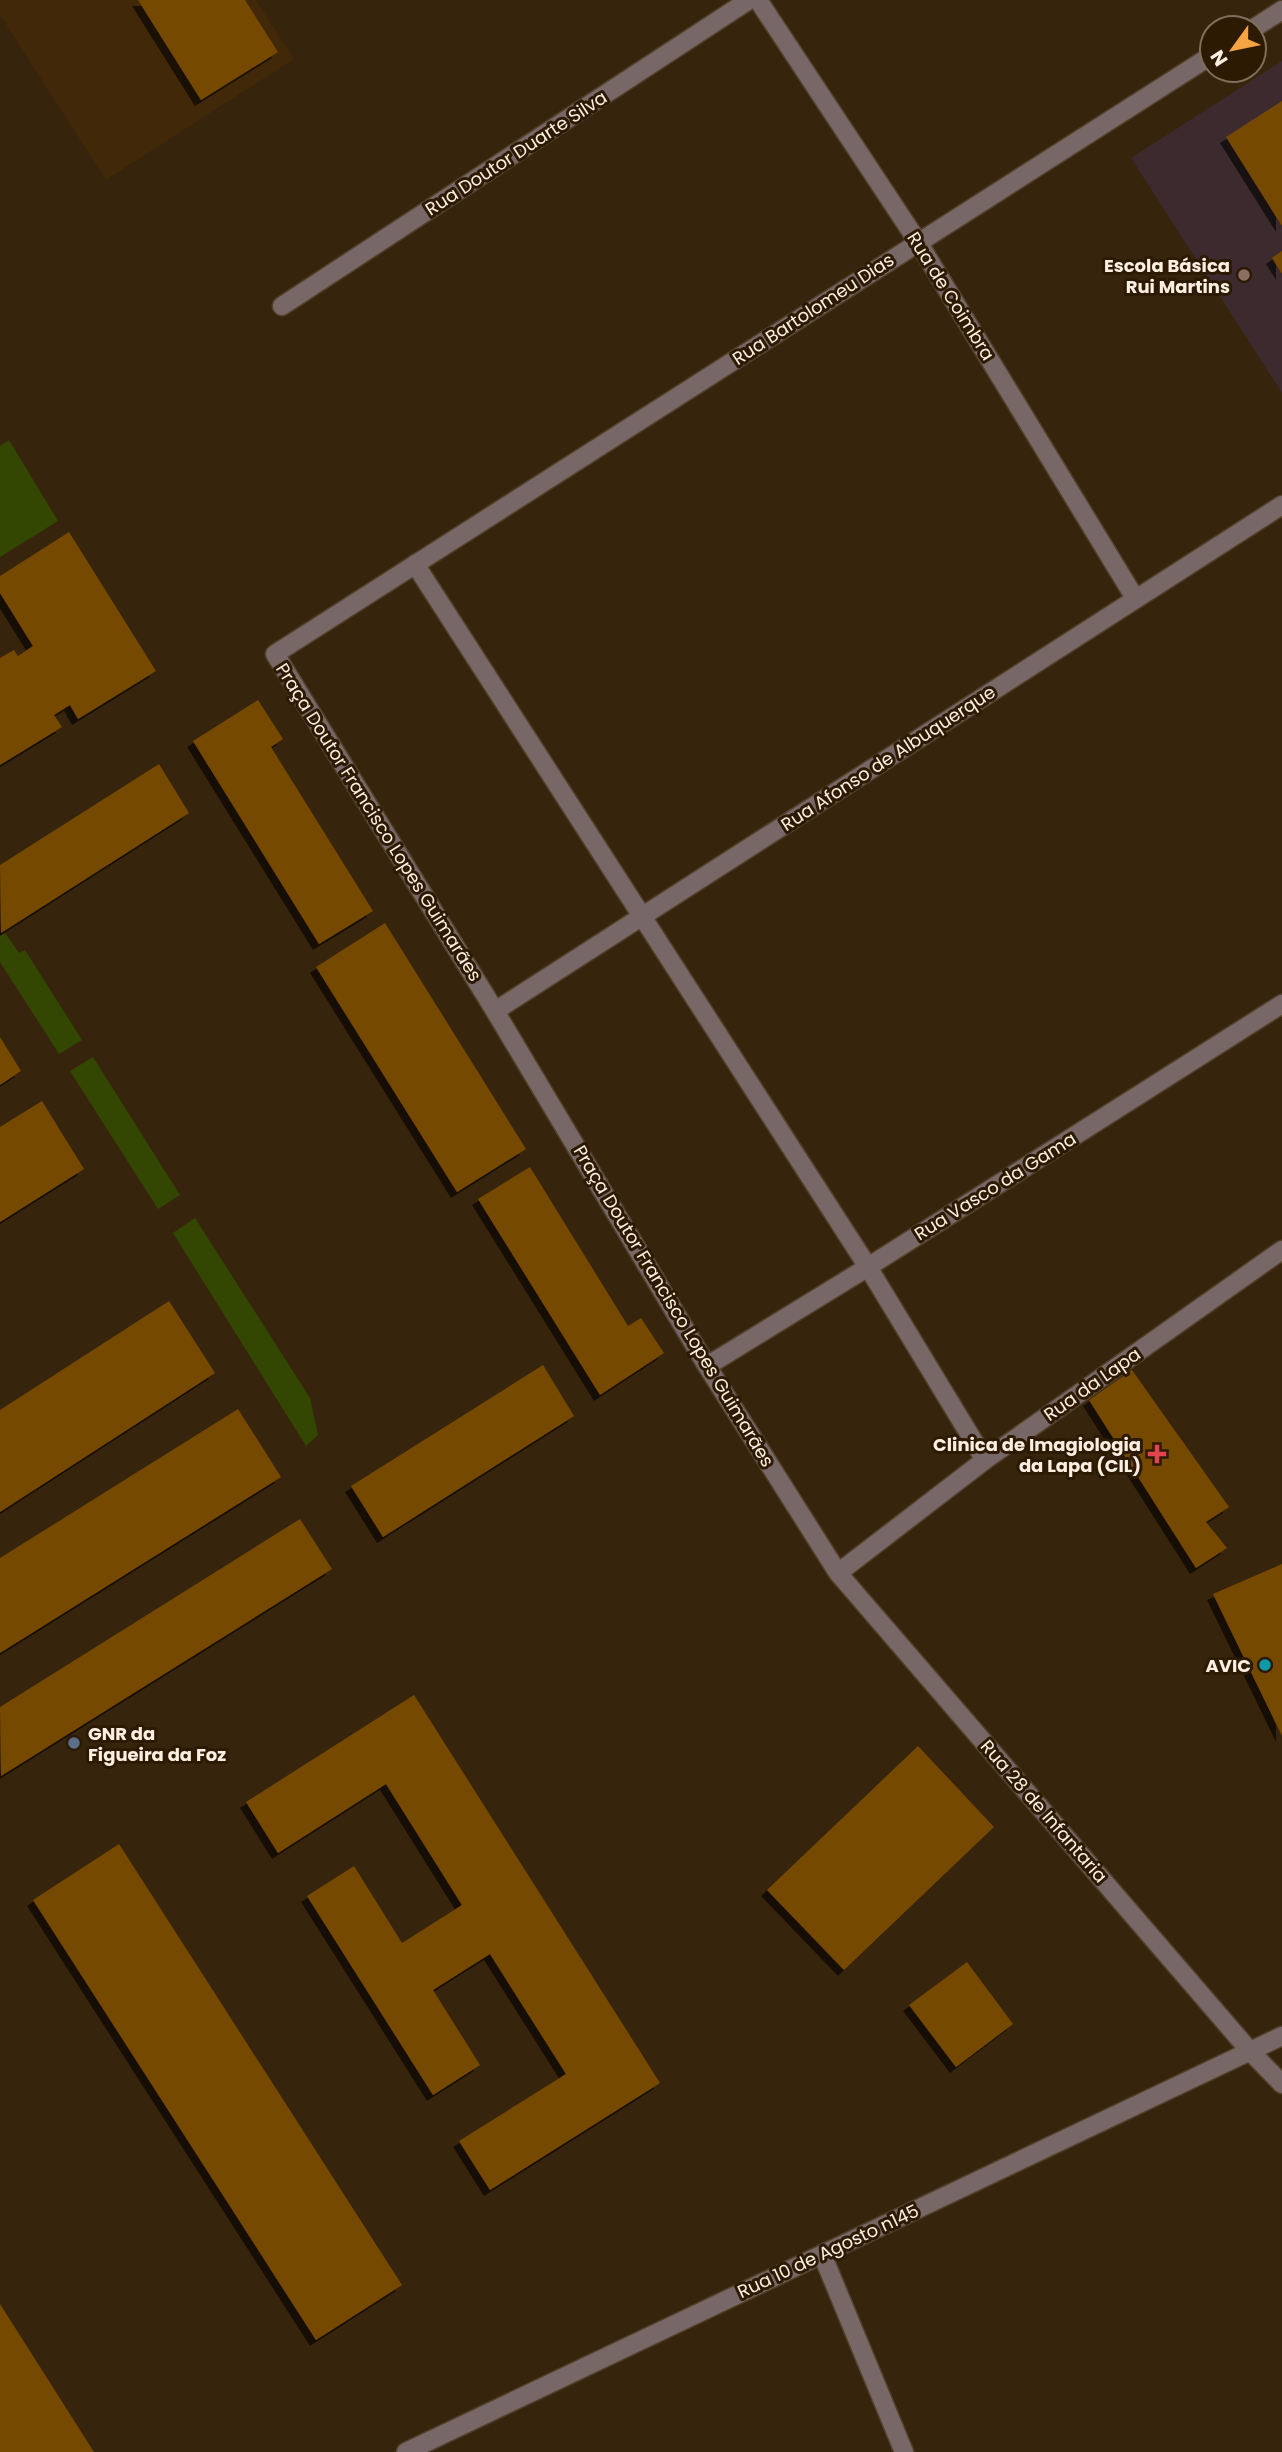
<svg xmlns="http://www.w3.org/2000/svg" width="1282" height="2452" viewBox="0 0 1282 2452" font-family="Poppins,sans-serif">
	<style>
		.built { fill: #402808 }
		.education { fill: #3d2a2e }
		.green { fill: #334703 }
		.building { fill: #764903; filter: url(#shadow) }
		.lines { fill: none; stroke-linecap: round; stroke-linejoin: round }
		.street-casing { stroke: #53402a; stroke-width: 21 }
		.street { stroke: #776767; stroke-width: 18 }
		.education-dot { fill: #8d6e63; stroke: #2d1a03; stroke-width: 2.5 }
		.health-dot { fill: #e0444e; stroke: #2d1a03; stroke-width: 2.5 }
		.culture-dot { fill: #0f9aa8; stroke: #2d1a03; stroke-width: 2.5 }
		.service-dot { fill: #5c6f8a; stroke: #2d1a03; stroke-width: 2.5 }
		.labels { text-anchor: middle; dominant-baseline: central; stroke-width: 6; stroke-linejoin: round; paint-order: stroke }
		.street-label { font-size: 18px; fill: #fcefe1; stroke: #2d1a03 }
		.poi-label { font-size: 18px; font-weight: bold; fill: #fcefe1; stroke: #2d1a03; text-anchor: end }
	</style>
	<defs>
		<filter id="shadow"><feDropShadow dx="-6" dy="6" stdDeviation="0" flood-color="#0009"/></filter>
	</defs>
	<rect width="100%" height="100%" fill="#37240c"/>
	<path class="built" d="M0,0h256l38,59 -188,121 -106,-165z"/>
	<path class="education" d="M1282,61v332l-151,-235z"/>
	<path class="green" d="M9,440l49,81 -58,36v-111z
		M5,933l14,20 6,-3 57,90 -23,14 -59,-92v-26z
		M93,1057l87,138 -22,14 -88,-138z
		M195,1218l115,180 8,37 -12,11 -133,-213z"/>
	<path class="building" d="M138,0h107l33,52 -77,48z
		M1282,101v125l-56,-89z
		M1282,251v23l-10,-16z
		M69,532l87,139 -78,48 -8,-14 -16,10 8,12 -62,38v-107l14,-8 4,6 15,-10 -33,-53v-17z
		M258,700l25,39 -12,8 102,164 -54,33 -126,-203z
		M159,764l30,49 -188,120 -1,-68z
		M385,923l141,226 -69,43 -141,-225z
		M0,1037l21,34 -21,14z
		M42,1101l42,68 -84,53v-95z
		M530,1167l98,159 13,-8 23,35 -64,42 -122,-196z
		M169,1301l46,72 -215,139v-102z
		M543,1365l31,51 -191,121 -32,-51z
		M1132,1370l97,137 -23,15 21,26 -31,20 -107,-168z
		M238,1409l43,68 -281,176v-95z
		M300,1519l32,50 -331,207 -1,-69z
		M1282,1564v172l-69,-142z
		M414,1695l246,388 -170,107 -31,-49 107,-67 -76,-120 -57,36 47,75 -47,30 -126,-199 47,-30 48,77 60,-38 -76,-121 -108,69 -32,-51z
		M918,1746l76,81 -150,143 -77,-80z
		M119,1844l283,441 -86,55 -283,-440z
		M967,1962l46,62 -57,43 -47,-62z
		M0,2304l94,148h-94z"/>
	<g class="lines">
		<g class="street-casing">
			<path id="street" d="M758,0l160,242 217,356
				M1254,28l28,-18
				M1212,55l-937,599 220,357 212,355 131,207 411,477 33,34
				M282,306l467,-306
				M415,564l453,703 117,193
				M495,1011l787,-506
				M707,1366l161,-99 414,-263
				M838,1573l147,-113 297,-210
				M822,2254l82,198
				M406,2452l876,-416"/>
		</g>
		<use href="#street" class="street"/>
	</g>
	<circle class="education-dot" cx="1244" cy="275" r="7"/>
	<path class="health-dot" d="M1153.5 1443.5h7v7h7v7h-7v7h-7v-7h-7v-7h7z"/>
	<circle class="culture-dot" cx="1265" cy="1665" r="7"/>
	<circle class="service-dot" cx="74" cy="1743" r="7"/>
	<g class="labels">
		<g class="street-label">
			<text transform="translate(516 153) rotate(-33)">Rua Doutor Duarte Silva</text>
			<text transform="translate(951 296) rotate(58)">Rua de Coimbra</text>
			<text transform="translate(813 309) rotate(-33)">Rua Bartolomeu Dias</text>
			<text transform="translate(888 758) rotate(-33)">Rua Afonso de Albuquerque</text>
			<text transform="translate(379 822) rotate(58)">Praça Doutor Francisco Lopes Guimarães</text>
			<text transform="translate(995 1186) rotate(-32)">Rua Vasco da Gama</text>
			<text transform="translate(674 1306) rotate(59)">Praça Doutor Francisco Lopes Guimarães</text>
			<text transform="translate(1092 1384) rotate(-35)">Rua da Lapa</text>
			<text transform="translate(1044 1811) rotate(49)">Rua 28 de Infantaria</text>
			<text transform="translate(828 2251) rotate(-25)">Rua 10 de Agosto n145</text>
		</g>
		<g class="poi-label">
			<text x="1230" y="265">Escola Básica<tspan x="1230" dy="21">Rui Martins</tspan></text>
			<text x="1141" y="1444">Clinica de Imagiologia<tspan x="1141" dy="21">da Lapa (CIL)</tspan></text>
			<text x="1251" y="1665">AVIC</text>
			<text x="88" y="1733" text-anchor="start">GNR da<tspan x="88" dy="21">Figueira da Foz</tspan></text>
		</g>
	</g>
	<g transform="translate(1233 49) rotate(237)"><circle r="33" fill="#2d1a03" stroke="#806f5c" stroke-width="2"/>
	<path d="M0-5L12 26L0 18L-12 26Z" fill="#f4a443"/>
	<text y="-10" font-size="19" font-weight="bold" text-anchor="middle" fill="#fcefe1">N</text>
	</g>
</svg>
